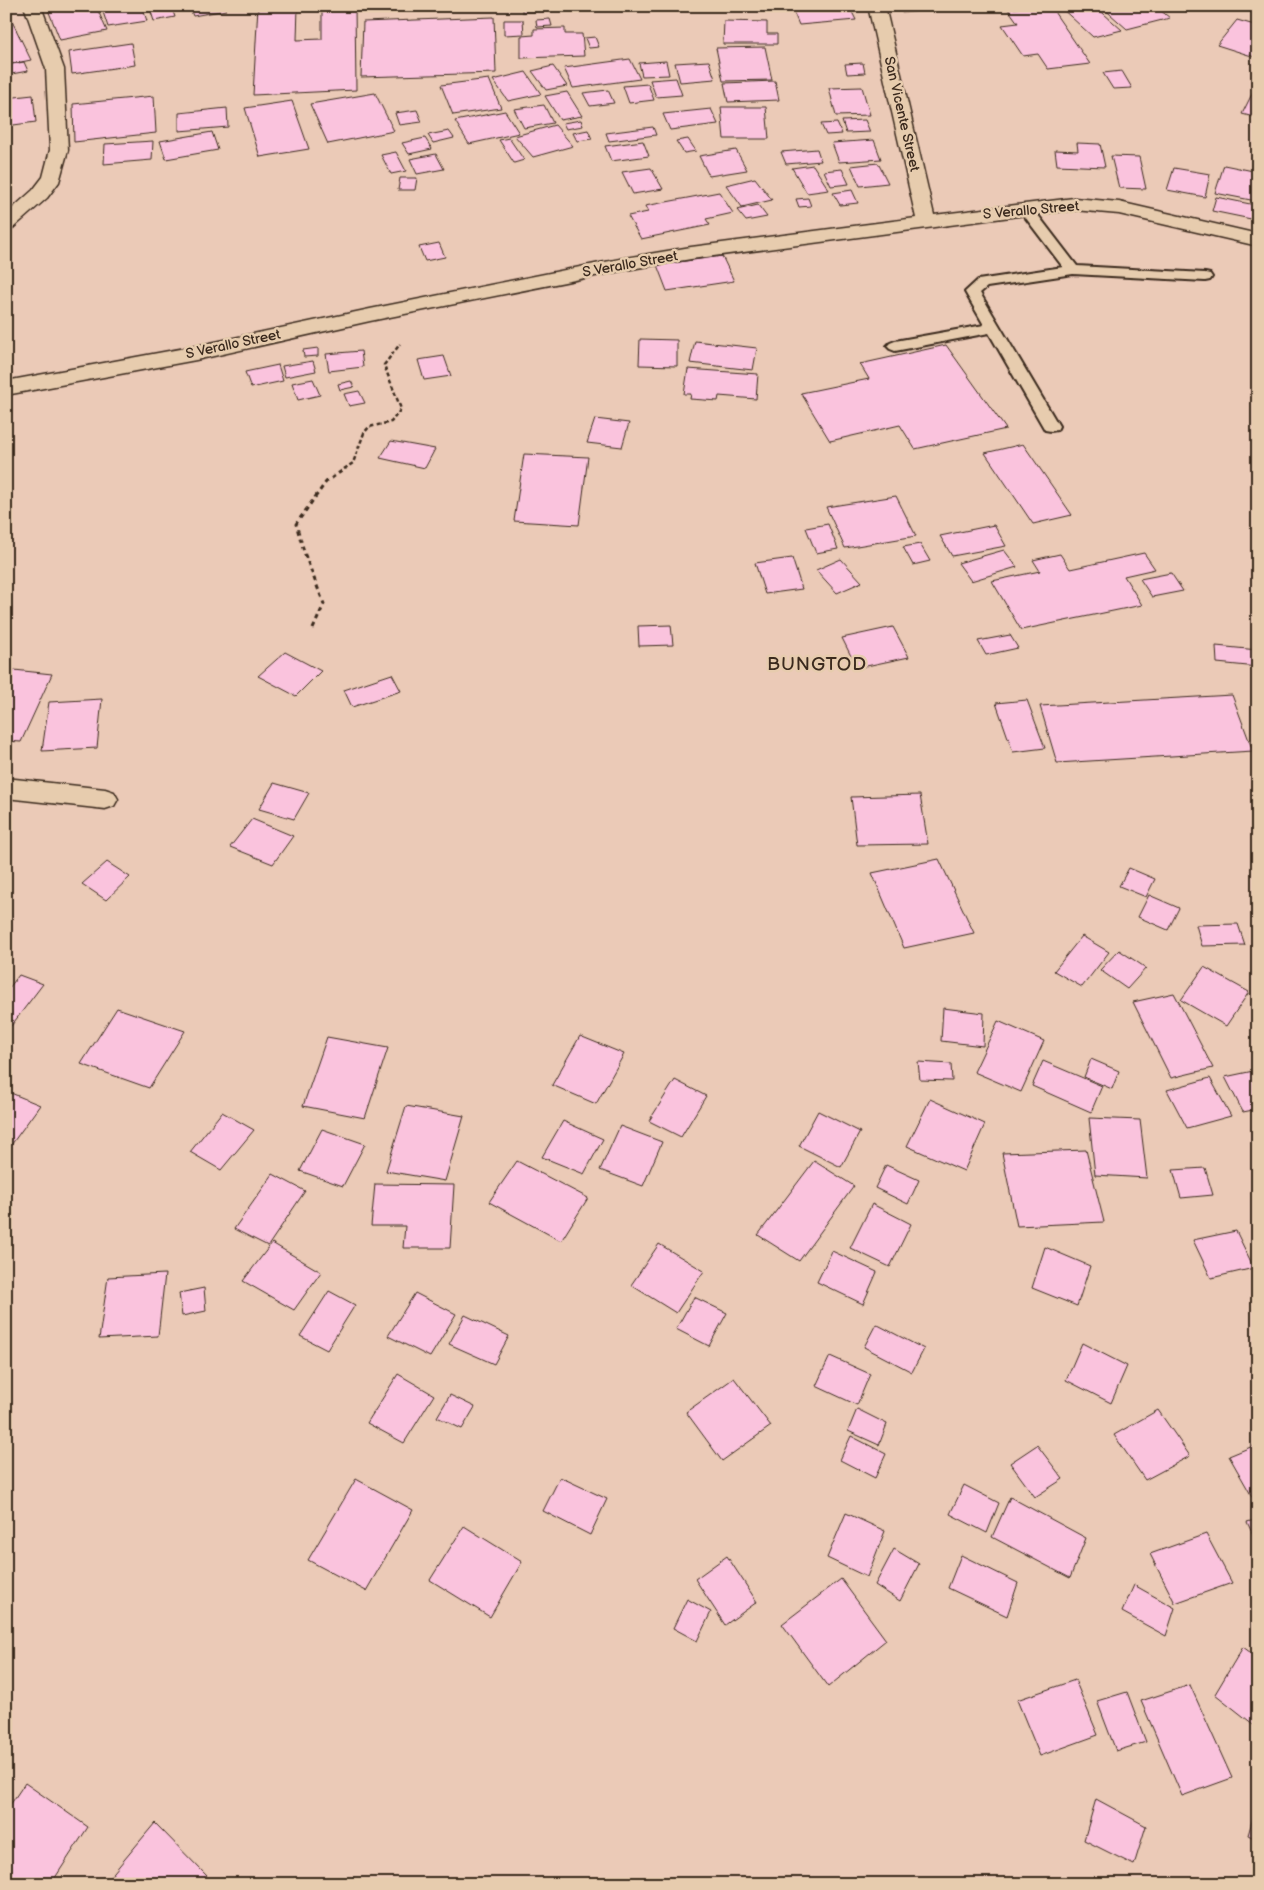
<svg xmlns="http://www.w3.org/2000/svg" width="1264" height="1890" viewBox="0 0 1264 1890" font-family="'Balsamiq Sans',sans-serif">
	<style>
		.building { fill: #fac3dd; stroke: #3b2a1e }
		.lines { fill: none; stroke-linecap: round; stroke-linejoin: round }
		.lane-casing { stroke: #3b2a1e; stroke-width: 4 }
		.street-casing { stroke: #3b2a1e; stroke-width: 3 }
		.secondary-casing { stroke: #3b2a1e; stroke-width: 3 }
		.path-far1 { stroke: #3b2a1e; stroke-width: 2.5; stroke-dasharray: 4 2.5; stroke-linecap: butt }
		.path { stroke: #3b2a1e; stroke-width: 3; stroke-dasharray: 4.5 4; stroke-linecap: butt }
		.lane { fill: #e7ccae; fill-rule: evenodd }
		.street { fill: #e7ccae; fill-rule: evenodd }
		.secondary { fill: #e7ccae; fill-rule: evenodd }
		.labels { text-anchor: middle; dominant-baseline: central; stroke-width: 5; stroke-linejoin: round; paint-order: stroke }
		.far-street-label { font-size: 14px; fill: #3b2a1e; stroke: #e7ccae }
		.quarter-label { font-size: 19px; letter-spacing: 1px; fill: #3b2a1e; stroke: #e7ccae }
	</style>
	<rect width="100%" height="100%" fill="#ebcab7"/>
	<filter id="ink" filterUnits="userSpaceOnUse"><feTurbulence type="fractalNoise" baseFrequency=".02" numOctaves="2"/><feDisplacementMap in="SourceGraphic" scale="10" xChannelSelector="R" yChannelSelector="G"/><feConvolveMatrix kernelMatrix="1 2 1 2 8 2 1 2 1" color-interpolation-filters="sRGB"/></filter>
	<g filter="url(#ink)">
		<path class="building" d="M96,6l11,25 -47,9 -13,-33z
			M101,6h41l5,15 -39,6z
			M149,6h22l4,11 -21,4z
			M189,6h35l2,4 -33,6z
			M258,6h40l-1,34 25,-1v-33h33l1,84 -103,5z
			M434,6h62v2l-62,1z
			M522,6h40v5l-40,1z
			M791,6h58l7,14 -57,5z
			M899,6h53l1,2 -51,5z
			M1031,6h19l40,58 -42,5 -10,-15 -15,2 -21,-31 16,-2 -10,-14z
			M1059,6h36l27,24 -29,7z
			M1101,6h54l15,12 -43,11z
			M7,11l24,49 -25,5v-53z
			M494,17l2,56 -135,4 2,-55z
			M550,19l2,7 -15,1 -1,-7z
			M504,20h19l1,14 -20,1z
			M1237,20l21,6v32l-41,-13z
			M724,21l43,1v12h10v10h-54z
			M565,28v6h17l2,22 -63,2v-22l13,-1v-6z
			M595,37l4,10 -10,1 -4,-10z
			M131,43l4,22 -63,9 -3,-22z
			M765,47l7,33 -49,1 -7,-33z
			M630,59l10,20 -67,9 -9,-20z
			M666,61l3,14 -27,1 -3,-13z
			M709,61l6,18 -35,3 -5,-19z
			M24,62l4,9 -22,4v-10z
			M863,63l2,10 -18,1 -2,-10z
			M553,66l14,20 -21,4 -14,-19z
			M1122,71l10,17 -19,1 -10,-16z
			M526,72l15,22 -33,7 -15,-21z
			M676,78l6,17 -26,2 -6,-17z
			M489,79l12,29 -48,7 -12,-30z
			M775,81l4,19 -51,2 -4,-19z
			M648,84l6,16 -25,3 -6,-17z
			M862,87l8,28 -34,1 -7,-28z
			M1255,88l3,1v29l-16,-4z
			M608,90l6,13 -24,3 -7,-13z
			M567,92l15,24 -22,4 -15,-24z
			M375,93l19,38 -66,13 -18,-40z
			M33,95l3,27 -30,4v-28z
			M154,96l2,37 -82,9 -1,-38z
			M292,101l17,48 -49,8 -15,-49z
			M544,105l9,18 -29,5 -10,-19z
			M721,107h45l3,32h-45z
			M227,108l1,19 -49,4v-18z
			M711,109l7,15 -48,6 -7,-16z
			M417,110l5,12 -23,3 -4,-12z
			M505,111l14,22 -50,11 -14,-23z
			M581,120l2,6 -17,3 -3,-6z
			M865,120l5,12 -24,1 -4,-12z
			M837,123l5,11 -16,1 -5,-11z
			M555,125l18,21 -40,11 -18,-21z
			M653,127l3,8 -47,6 -3,-8z
			M588,130l4,9 -15,2 -4,-8z
			M449,131l5,7 -21,5 -5,-8z
			M212,132l6,18 -52,9 -6,-18z
			M425,138l7,11 -23,5 -7,-11z
			M509,138l15,22 -10,3 -15,-23z
			M688,139l8,12 -12,2 -8,-12z
			M874,140l7,19 -42,3 -7,-19z
			M153,141l-1,19 -48,4 1,-20z
			M643,141l6,15 -38,5 -6,-15z
			M1077,143l23,1 5,23 -48,-2 -2,-15 23,1z
			M817,149l4,12 -35,3 -5,-12z
			M736,150l11,20 -38,6 -10,-20z
			M396,152l10,19 -15,3 -10,-19z
			M436,154l8,15 -27,5 -7,-15z
			M1111,156l28,1 7,32 -27,-1z
			M878,163l10,20 -28,3 -9,-20z
			M813,165l16,25 -22,3 -15,-25z
			M1224,165l34,7 -2,29 -41,-8z
			M651,168l12,21 -30,5 -11,-22z
			M1174,168l36,6 -5,23 -38,-7z
			M842,169l7,15 -18,2 -7,-15z
			M400,178h17l-2,12h-17z
			M755,178l17,22 -30,7 -16,-22z
			M852,190l6,13 -18,2 -7,-12z
			M719,192l14,21 -27,6 4,6 -69,14 -13,-23 20,-4 -3,-6z
			M1216,197l39,8 -4,14 -39,-8z
			M808,198l3,8 -12,1 -3,-8z
			M758,205l9,12 -21,4 -9,-11z
			M439,243l6,14 -20,4 -6,-14z
			M722,256l12,25 -67,10 -10,-26z
			M640,339l37,1v26l-38,-1z
			M695,341l62,7 -4,22 -63,-7z
			M946,345l60,84 -91,20 -15,-24 -70,16 -29,-48 68,-14 -9,-15z
			M318,348v8l-14,1 -1,-7z
			M361,351l2,16 -34,4 -3,-17z
			M444,356l7,20 -27,4 -6,-20z
			M313,361l3,10 -31,6 -3,-11z
			M278,365l5,16 -32,7 -6,-16z
			M688,369l70,5 -2,25 -37,-3 -1,5 -28,-2 1,-5h-7z
			M313,379l7,16 -22,5 -6,-17z
			M351,381l3,6 -14,3 -2,-6z
			M359,391l6,12 -16,3 -5,-12z
			M595,419l34,4 -7,24 -35,-4z
			M391,441l44,8 -10,19 -45,-10z
			M1023,444l49,71 -39,9 -48,-71z
			M524,454l64,3 -9,68 -65,-4z
			M896,496l20,40 -71,12 -19,-41z
			M828,524l10,25 -22,4 -10,-25z
			M994,525l12,21 -54,10 -12,-20z
			M920,544l10,17 -17,4 -10,-18z
			M1004,550l13,17 -46,14 -13,-18z
			M1144,553l11,16 -31,7 18,29 -121,25 -29,-49 48,-10 -7,-11 27,-6 10,15z
			M792,558l10,31 -37,5 -10,-31z
			M841,559l21,23 -25,11 -21,-23z
			M1171,573l12,18 -31,6 -12,-18z
			M671,625l2,20 -34,1 -1,-20z
			M893,627l16,30 -52,11 -15,-30z
			M1010,635l8,13 -32,7 -8,-14z
			M1216,646l42,4v17l-41,-4z
			M285,652l36,19 -25,25 -38,-20z
			M14,670l38,4 -31,68 -15,-1v-54z
			M392,674l9,17 -49,16 -8,-17z
			M1232,695l21,56 -196,12 -17,-57z
			M102,699l-5,49 -55,3 7,-49z
			M1027,700l18,48 -32,4 -17,-49z
			M274,783l35,10 -15,26 -35,-10z
			M920,795l8,49 -71,1 -6,-48z
			M252,819l41,17 -20,28 -43,-17z
			M939,859l35,74 -70,15 -32,-75z
			M107,862l23,15 -24,23 -24,-16z
			M1129,868l26,11 -9,18 -27,-11z
			M1149,895l30,13 -11,22 -30,-13z
			M1238,924l7,21 -43,1 -6,-21z
			M1082,936l27,16 -27,35 -28,-16z
			M1119,950l27,18 -19,21 -27,-19z
			M1204,967l45,25 -23,34 -45,-26z
			M19,975l24,9 -32,42 -5,-2v-32z
			M1174,993l39,75 -42,10 -38,-76z
			M117,1008l68,23 -36,57 -68,-24z
			M943,1008l41,5 -1,33 -42,-5z
			M998,1021l46,20 -23,51 -47,-20z
			M580,1036l44,18 -28,50 -44,-19z
			M327,1037l61,11 -23,70 -62,-12z
			M1091,1059l28,12 -7,18 -28,-12z
			M1043,1061l59,25 -11,26 -59,-26z
			M918,1062l33,2 1,17 -32,-1z
			M1258,1070v39l-15,3 -18,-35z
			M1210,1078l21,38 -44,12 -20,-38z
			M675,1080l31,16 -25,41 -32,-16z
			M6,1091l34,14 -34,47z
			M930,1099l55,25 -21,47 -57,-25z
			M406,1106l58,10 -19,65 -59,-10z
			M818,1111l42,21 -19,35 -42,-21z
			M222,1112l32,18 -33,40 -31,-18z
			M1089,1118l51,2 7,58 -52,-3z
			M563,1121l40,18 -19,35 -42,-17z
			M620,1126l42,16 -19,44 -43,-16z
			M322,1129l43,15 -22,42 -43,-15z
			M1086,1150l18,72 -87,4 -15,-73z
			M517,1161l71,37 -27,43 -72,-39z
			M814,1161l40,25 -55,75 -41,-26z
			M886,1165l33,15 -11,24 -33,-16z
			M1205,1168l8,27 -32,3 -8,-28z
			M273,1174l32,17 -37,55 -34,-17z
			M375,1184l79,1 -4,63h-47l2,-22h-34z
			M872,1204l39,20 -21,43 -40,-19z
			M1236,1231l18,37 -43,10 -18,-38z
			M272,1243l49,29 -27,38 -51,-29z
			M659,1244l45,27 -28,42 -45,-28z
			M1045,1247l45,19 -13,40 -45,-18z
			M832,1251l45,21 -14,32 -46,-22z
			M165,1274l-7,62 -59,3 9,-62z
			M204,1288l2,23 -24,5 -3,-23z
			M329,1291l26,14 -28,45 -27,-14z
			M415,1293l41,21 -26,43 -42,-21z
			M694,1297l33,16 -18,33 -33,-17z
			M465,1315l44,21 -15,28 -45,-20z
			M876,1324l48,25 -12,23 -48,-25z
			M1082,1343l45,23 -16,37 -45,-23z
			M830,1356l40,18 -13,31 -41,-19z
			M398,1374l36,21 -30,48 -37,-20z
			M734,1378l37,48 -49,35 -36,-49z
			M450,1395l25,12 -13,22 -25,-12z
			M857,1409l30,15 -8,21 -31,-14z
			M1158,1410l32,46 -45,24 -31,-45z
			M851,1436l35,18 -11,24 -35,-18z
			M1258,1444v55l-4,1 -25,-44z
			M1037,1445l26,34 -28,18 -25,-34z
			M560,1477l47,22 -17,36 -47,-24z
			M356,1479l57,31 -47,81 -58,-31z
			M964,1485l35,18 -12,30 -37,-19z
			M1010,1497l76,41 -16,40 -78,-41z
			M846,1513l39,18 -18,46 -40,-19z
			M1258,1519v26l-11,-23z
			M464,1526l58,36 -32,55 -60,-37z
			M1206,1534l26,49 -57,20 -25,-49z
			M894,1549l25,15 -19,37 -25,-16z
			M961,1555l57,28 -11,33 -59,-28z
			M727,1556l30,46 -32,23 -30,-46z
			M841,1579l45,61 -58,47 -46,-63z
			M1134,1585l41,23 -9,28 -44,-24z
			M687,1599l24,13 -14,29 -24,-13z
			M1243,1647l15,11v70l-43,-34z
			M1075,1680l23,55 -58,21 -23,-56z
			M1190,1685l42,93 -50,18 -41,-95z
			M1127,1692l19,50 -30,9 -19,-50z
			M25,1783l63,44 -37,57h-45v-73z
			M1096,1799l50,27 -12,39 -50,-25z
			M1258,1801v39l-10,-5z
			M155,1823l52,53 -6,8h-97z"/>
		<g class="lines">
			<g class="lane-casing">
				<path id="lane" d="M1026,205l5,1 46,60 128,7 5,1 2,3 -2,3 -5,1 -132,-7 -86,13 -7,6 79,133 -2,4 -6,1 -6,-1 -56,-97 -94,18 -5,-2 -3,-3 3,-3 5,-2 89,-16 -19,-33 13,-12 85,-13 -44,-58z"/>
			</g>
			<g class="street-casing">
				<path id="street" d="M24,6h17l23,63 4,81 -9,32 -12,16 -34,30 -7,2v-16l27,-24 10,-13 7,-27 -4,-81z
					M6,778l99,11 9,3 4,7 -4,7 -9,3 -99,-11z"/>
			</g>
			<g class="secondary-casing">
				<path id="secondary" d="M868,6h17l49,209 140,-17 45,4 139,32v12l-139,-32 -45,-4 -48,5 -335,44 -66,11 -255,51 -174,39 -190,35v-14l190,-35 174,-37 255,-51 66,-11 225,-29z"/>
			</g>
			<path class="path-far1" d="M344,469l9,-6 11,-30 5,-6 22,-5 10,-13 -17,-44 16,-21"/>
			<path class="path" d="M313,629l11,-25 -19,-49 -9,-31 30,-42 20,-14"/>
			<use href="#lane" class="lane"/>
			<use href="#street" class="street"/>
			<use href="#secondary" class="secondary"/>
		</g>
	</g>
	<g class="labels">
		<g class="far-street-label">
			<text transform="translate(902 114) rotate(77)">San Vicente Street</text>
			<text transform="translate(1031 210) rotate(-5)">S Verallo Street</text>
			<text transform="translate(630 264) rotate(-10)">S Verallo Street</text>
			<text transform="translate(233 344) rotate(-12)">S Verallo Street</text>
		</g>
		<g class="quarter-label">
			<text x="817" y="664">BUNGTOD</text>
		</g>
	</g>
	<rect width="1264" height="1890" fill="none" stroke="#e7ccae" stroke-width="25"/>
	<rect x="12" y="12" width="1239" height="1865" fill="none" stroke="#3b2a1e" stroke-width="2" filter="url(#ink)"/>
</svg>
